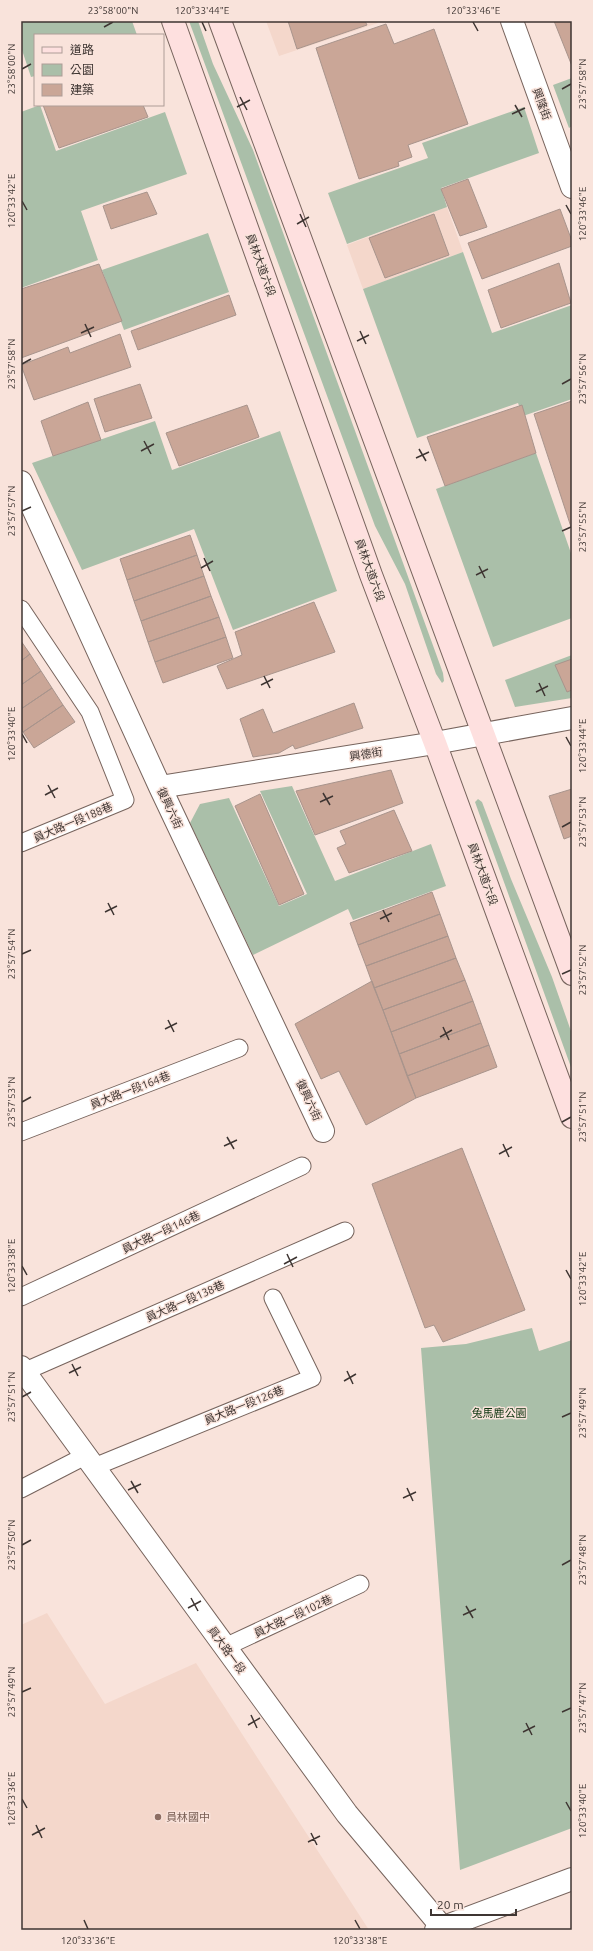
<svg xmlns="http://www.w3.org/2000/svg" width="593" height="1951" viewBox="0 0 593 1951" font-family="Ubuntu,'Noto Sans TC',sans-serif">
	<style>
		.built { fill: #f4d7cb }
		.green { fill: #aabfa9 }
		.building { fill: #caa697; stroke: #a8948c }
		.lines { fill: none; stroke-linecap: round; stroke-linejoin: round }
		.service-casing { stroke: #77645d; stroke-width: 19 }
		.minor-casing { stroke: #77645d; stroke-width: 24 }
		.tertiary-casing { stroke: #77645d; stroke-width: 24 }
		.secondary-casing { stroke: #77645d; stroke-width: 24 }
		.service { stroke: #fff; stroke-width: 17 }
		.minor { stroke: #fff; stroke-width: 22 }
		.tertiary { stroke: #fff; stroke-width: 22 }
		.secondary { stroke: #fee0df; stroke-width: 22 }
		.ticks { fill: none; stroke: #3e3532; stroke-width: 1.5 }
		.education-dot { fill: #8d6e63; stroke: #f9e3db; stroke-width: 1.5 }
		.labels { text-anchor: middle; dominant-baseline: central; stroke-width: 3; stroke-linejoin: round; paint-order: stroke }
		.street-label { font-size: 11px; fill: #3e3532; stroke: #f9e3db }
		.park-label { font-size: 11px; fill: #0b330d; stroke: #f9e3db }
		.education-label { font-size: 11px; fill: #785e54; stroke: #f9e3db; text-anchor: start }
		.neatline { fill: none; stroke: #3e3532; stroke-width: 1.5 }
		.ticks-label { font-size: 10px; text-anchor: middle; fill: #3e3532 }
	</style>
	<rect width="100%" height="100%" fill="#f9e3db"/>
	<path class="built" d="M266,21h111l1,2 -99,33z
		M447,207l16,45 -100,37 -16,-44z
		M47,1613l58,91 91,-41 173,267h-348v-305z"/>
	<path class="green" d="M21,21h111l5,14h-102v41l-4,1 -10,-30z
		M189,21h9l15,43 40,86 190,523 1,8 -2,2 -6,-9 -31,-90 -30,-58z
		M572,78v48l-3,2 -16,-43z
		M40,105l16,46 109,-39 22,62 -106,37 17,49 -77,28v-176z
		M524,107l15,46 -98,35 6,19 -100,37 -19,-51 100,-35 -6,-15z
		M208,233l21,59 -105,38 -22,-60z
		M463,252l29,81 80,-28v94l-49,17 -5,-13 -101,35 -54,-149z
		M155,421l17,49 108,-39 57,160 -104,39 -39,-101 -112,41 -50,-107z
		M536,453l36,103v62l-79,29 -57,-158z
		M572,655v43l-57,9 -10,-27z
		M292,786l43,95 96,-37 15,42 -93,34 -5,-11 -95,46 -63,-132 10,-19 29,-6 50,108 28,-12 -47,-103z
		M478,799l4,3 29,77 41,98 20,57v36l-97,-268z
		M532,1328l7,23 33,-11v488l-112,42 -39,-522 45,-4z"/>
	<path class="building" d="M288,21h77l2,4 -70,24z
		M554,21h18v45z
		M386,24l8,20 40,-15 34,95 -60,21 4,12 -14,5 1,4 -40,13 -43,-131z
		M43,105h100l5,12 -89,31z
		M468,179l19,48 -27,9 -19,-47z
		M147,192l10,22 -46,15 -8,-23z
		M560,209l12,32v5l-90,33 -14,-36z
		M434,214l15,41 -64,23 -16,-40z
		M559,263l12,40 -70,25 -13,-38z
		M99,264l23,57 -101,37v-69z
		M229,295l7,20 -98,35 -7,-19z
		M120,334l11,33 -97,33 -13,-35 47,-18 2,6z
		M140,384l12,34 -47,14 -11,-33z
		M572,401v129l-38,-116z
		M88,402l13,38 -48,16 -12,-35z
		M247,405l12,32 -80,29 -13,-33z
		M522,405l14,48 -91,33 -18,-49z
		M190,535l7,20 -70,25 -7,-21z
		M197,555l7,21 -70,25 -7,-21z
		M204,576l7,20 -70,25 -7,-20z
		M211,596l8,21 -71,25 -7,-21z
		M314,602l21,50 -108,37 -10,-23 25,-11 -7,-23z
		M219,617l7,20 -71,25 -7,-20z
		M226,637l7,21 -70,25 -8,-21z
		M21,641l9,13 -9,7z
		M30,654l11,17 -20,14v-24z
		M572,659v31l-5,2 -12,-27z
		M41,671l11,17 -31,21v-24z
		M52,688l11,17 -40,27 -2,-3v-20z
		M354,703l9,25 -68,21 -2,-4 -14,8 -26,4 -13,-38 23,-10 10,24z
		M63,705l12,17 -41,26 -11,-16z
		M391,770l12,33 -88,32 -19,-44z
		M572,789v47l-8,3 -15,-43z
		M260,794l44,100 -25,11 -44,-99z
		M394,810l18,41 -63,22 -12,-25 9,-4 -6,-13z
		M432,892l8,22 -82,31 -8,-22z
		M440,914l8,22 -82,30 -8,-21z
		M448,936l8,22 -82,30 -8,-22z
		M456,958l9,22 -82,30 -9,-22z
		M465,980l8,21 -82,31 -8,-22z
		M372,981l44,117 -50,27 -27,-54 -18,8 -26,-55z
		M473,1001l8,22 -82,31 -8,-22z
		M481,1023l8,22 -82,31 -8,-22z
		M489,1045l8,22 -81,31 -9,-22z
		M462,1148l63,162 -82,32 -9,-17 -9,3 -53,-144z"/>
	<g class="lines">
		<g class="service-casing">
			<path id="service" d="M21,609l69,103 35,88 -104,43
				M21,1132l218,-84
				M21,1297l281,-131
				M21,1373l324,-142
				M94,1467l218,-89 -39,-80
				M21,1489l64,-33
				M225,1647l135,-63"/>
		</g>
		<g class="minor-casing">
			<path id="minor" d="M512,21l60,166
				M21,482l139,305 163,344
				M160,787l275,-44 137,-25"/>
		</g>
		<g class="tertiary-casing">
			<path id="tertiary" d="M21,1367l326,447 95,113
				M436,1930l136,-51"/>
		</g>
		<g class="secondary-casing">
			<path id="secondary" d="M173,21l198,554 64,168 137,374
				M220,21l352,953"/>
		</g>
		<use href="#service" class="service"/>
		<use href="#minor" class="minor"/>
		<use href="#tertiary" class="tertiary"/>
		<use href="#secondary" class="secondary"/>
	</g>
	<path class="ticks" d="M202,22l4,9M473,22l5,9M104,27l9,-5M22,69l9,-5M562,89l9,-5M240,97l7,13M515,105l7,12M237,107l13,-7M512,114l13,-6M22,201l5,9M566,205l5,9M300,214l6,13M297,224l12,-7M85,324l6,13M360,331l6,13M81,333l13,-6M357,341l12,-6M22,364l9,-5M562,384l9,-5M144,441l7,13M419,449l7,12M141,451l13,-7M416,458l13,-6M22,511l9,-4M562,531l9,-4M204,558l6,13M479,566l6,12M201,568l12,-7M476,575l12,-6M264,676l6,12M539,683l6,13M261,685l12,-6M536,692l12,-6M22,734l5,9M566,737l5,9M48,785l7,13M323,793l7,12M45,795l13,-7M320,802l13,-6M562,827l9,-5M108,903l6,12M383,910l6,12M105,912l12,-6M380,919l12,-6M22,954l9,-4M562,974l9,-4M168,1020l6,12M443,1027l6,13M165,1029l12,-6M440,1037l12,-7M22,1102l9,-5M562,1122l9,-5M227,1137l7,12M503,1144l6,13M224,1146l13,-6M499,1154l13,-7M287,1254l6,13M284,1264l13,-7M22,1266l5,9M566,1270l5,9M72,1364l6,12M347,1371l6,13M69,1373l12,-6M344,1381l12,-7M22,1397l9,-5M562,1417l9,-4M131,1481l7,12M407,1488l6,13M128,1490l13,-6M403,1498l13,-6M22,1545l9,-5M562,1565l9,-5M191,1598l7,13M466,1606l7,12M188,1608l13,-7M463,1615l13,-6M22,1692l9,-4M562,1712l9,-4M251,1715l6,13M526,1723l6,12M248,1725l12,-7M523,1732l12,-6M22,1799l5,9M566,1802l5,9M36,1825l6,13M311,1833l6,12M32,1835l13,-7M308,1842l12,-6M84,1920l4,9M355,1920l5,9"/>
	<circle class="education-dot" cx="158" cy="1817" r="4"/>
	<g class="labels">
		<g class="street-label">
			<text transform="translate(542 104) rotate(70)">興隆街</text>
			<text transform="translate(261 265) rotate(70)">員林大道六段</text>
			<text transform="translate(370 570) rotate(70)">員林大道六段</text>
			<text transform="translate(366 754) rotate(-9)">興德街</text>
			<text transform="translate(170 808) rotate(65)">復興六街</text>
			<text transform="translate(73 822) rotate(-23)">員大路一段188巷</text>
			<text transform="translate(483 874) rotate(70)">員林大道六段</text>
			<text transform="translate(130 1090) rotate(-21)">員大路一段164巷</text>
			<text transform="translate(309 1100) rotate(65)">復興六街</text>
			<text transform="translate(161 1232) rotate(-25)">員大路一段146巷</text>
			<text transform="translate(185 1301) rotate(-24)">員大路一段138巷</text>
			<text transform="translate(244 1405) rotate(-22)">員大路一段126巷</text>
			<text transform="translate(293 1616) rotate(-25)">員大路一段102巷</text>
			<text transform="translate(227 1650) rotate(54)">員大路一段</text>
		</g>
		<g class="park-label">
			<text x="499" y="1413">兔馬鹿公園</text>
		</g>
		<g class="education-label">
			<text x="166" y="1817">員林國中</text>
		</g>
	</g>
	<rect width="593" height="1951" fill="none" stroke="#f9e3db" stroke-width="44"/>
	<rect x="34" y="34" width="130" height="72" fill="#f9e3db" stroke="#ae9d97"/>
	<rect x="42" y="47" width="20" height="6" fill="#fee0df" stroke="#ae9d97"/>
	<text x="70" y="54" font-size="12" fill="#3e3532">道路</text>
	<rect x="42" y="64" width="20" height="12" fill="#aabfa9" stroke="#ae9d97"/>
	<text x="70" y="74" font-size="12" fill="#3e3532">公園</text>
	<rect x="42" y="84" width="20" height="12" fill="#caa697" stroke="#ae9d97"/>
	<text x="70" y="94" font-size="12" fill="#3e3532">建築</text>
	<path d="M431 1909v6h85v-6" fill="none" stroke="#3e3532" stroke-width="2"/>
	<text x="437" y="1909" font-size="12" fill="#3e3532" stroke="#f9e3db" stroke-width="3" paint-order="stroke">20 m</text>
	<rect x="22" y="22" width="549" height="1907" class="neatline"/>
	<g class="ticks-label">
		<text x="113" y="14">23°58'00"N</text>
		<text x="202" y="14">120°33'44"E</text>
		<text x="473" y="14">120°33'46"E</text>
		<text transform="translate(11 69) rotate(-90)" y="4">23°58'00"N</text>
		<text transform="translate(582 84) rotate(-90)" y="4">23°57'58"N</text>
		<text transform="translate(11 201) rotate(-90)" y="4">120°33'42"E</text>
		<text transform="translate(582 214) rotate(-90)" y="4">120°33'46"E</text>
		<text transform="translate(11 364) rotate(-90)" y="4">23°57'58"N</text>
		<text transform="translate(582 379) rotate(-90)" y="4">23°57'56"N</text>
		<text transform="translate(11 511) rotate(-90)" y="4">23°57'57"N</text>
		<text transform="translate(582 527) rotate(-90)" y="4">23°57'55"N</text>
		<text transform="translate(11 734) rotate(-90)" y="4">120°33'40"E</text>
		<text transform="translate(582 746) rotate(-90)" y="4">120°33'44"E</text>
		<text transform="translate(582 822) rotate(-90)" y="4">23°57'53"N</text>
		<text transform="translate(11 954) rotate(-90)" y="4">23°57'54"N</text>
		<text transform="translate(582 970) rotate(-90)" y="4">23°57'52"N</text>
		<text transform="translate(11 1102) rotate(-90)" y="4">23°57'53"N</text>
		<text transform="translate(582 1117) rotate(-90)" y="4">23°57'51"N</text>
		<text transform="translate(11 1266) rotate(-90)" y="4">120°33'38"E</text>
		<text transform="translate(582 1279) rotate(-90)" y="4">120°33'42"E</text>
		<text transform="translate(11 1397) rotate(-90)" y="4">23°57'51"N</text>
		<text transform="translate(582 1413) rotate(-90)" y="4">23°57'49"N</text>
		<text transform="translate(11 1545) rotate(-90)" y="4">23°57'50"N</text>
		<text transform="translate(582 1560) rotate(-90)" y="4">23°57'48"N</text>
		<text transform="translate(11 1692) rotate(-90)" y="4">23°57'49"N</text>
		<text transform="translate(582 1708) rotate(-90)" y="4">23°57'47"N</text>
		<text transform="translate(11 1799) rotate(-90)" y="4">120°33'36"E</text>
		<text transform="translate(582 1811) rotate(-90)" y="4">120°33'40"E</text>
		<text x="88" y="1944">120°33'36"E</text>
		<text x="360" y="1944">120°33'38"E</text>
	</g>
</svg>
